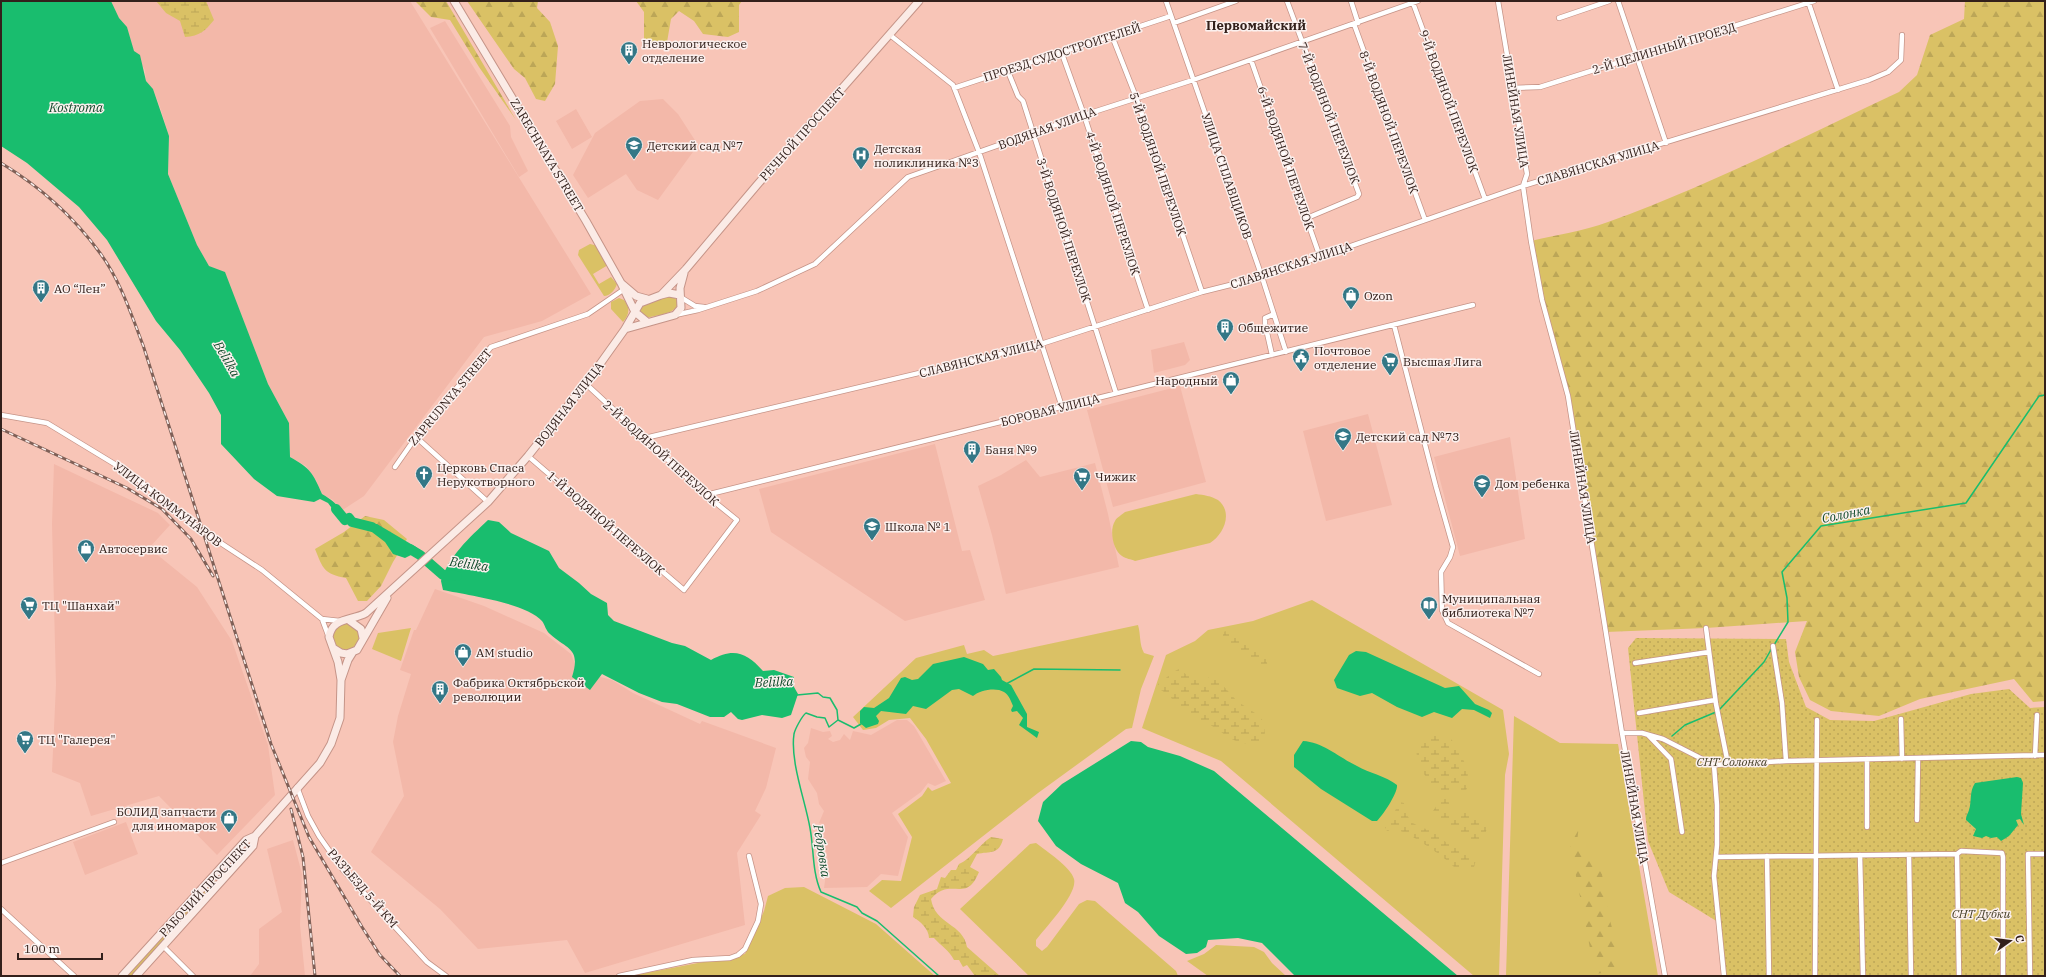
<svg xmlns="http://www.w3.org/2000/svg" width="2046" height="977" viewBox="0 0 2046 977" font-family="'IBM Plex Serif',serif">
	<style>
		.built { fill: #f3b8a9 }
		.grass { fill: #dac165 }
		.forest { fill: url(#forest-firs) }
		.wetland { fill: url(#wetland-marsh) }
		.park { fill: url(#park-dots) }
		.water { fill: #19bd6e }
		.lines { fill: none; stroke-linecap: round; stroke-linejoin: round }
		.stream { stroke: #19bd6e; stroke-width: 1.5 }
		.river { stroke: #19bd6e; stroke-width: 10 }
		.street-casing { stroke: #c59488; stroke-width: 6 }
		.secondary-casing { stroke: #c59488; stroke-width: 9 }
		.street { stroke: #fff; stroke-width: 4.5 }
		.secondary { stroke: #fbebe6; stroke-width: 7 }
		.rail-casing { stroke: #7f6057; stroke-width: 3 }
		.rail { stroke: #fbf0ee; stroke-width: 1.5; stroke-dasharray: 4.5; stroke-linecap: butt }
		.labels { text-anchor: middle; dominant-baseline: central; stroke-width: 3; stroke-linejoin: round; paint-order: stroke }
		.poi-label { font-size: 12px; fill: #33201b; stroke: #fbf0ee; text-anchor: start }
		.street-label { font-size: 12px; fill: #33201b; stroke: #fbf0ee }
		.park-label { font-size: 12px; font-style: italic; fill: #443e25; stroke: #fbf0ee }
		.neighbourhood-label { font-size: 13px; font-weight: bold; fill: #33201b; stroke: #fbf0ee }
		.water-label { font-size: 13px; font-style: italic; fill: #114a2b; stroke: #fbf0ee }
	</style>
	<defs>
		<pattern id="forest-firs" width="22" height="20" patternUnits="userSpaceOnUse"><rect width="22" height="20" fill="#dac165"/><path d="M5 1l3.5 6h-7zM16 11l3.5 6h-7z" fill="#bca657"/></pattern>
		<pattern id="wetland-marsh" width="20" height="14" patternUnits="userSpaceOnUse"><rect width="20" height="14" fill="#dac165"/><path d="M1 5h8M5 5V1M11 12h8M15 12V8" fill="none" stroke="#bca657"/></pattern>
		<pattern id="park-dots" width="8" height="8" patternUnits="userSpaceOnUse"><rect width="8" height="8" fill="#dac165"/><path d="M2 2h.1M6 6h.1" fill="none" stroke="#bca657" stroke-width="1.8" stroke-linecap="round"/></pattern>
	</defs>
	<rect width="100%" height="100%" fill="#f8c5b7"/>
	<path class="built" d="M111,1h299l181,293 -49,27 -58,16 -120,159 -23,15 -8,-11 -11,-6 -6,-14 -10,-14 -16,-9 -1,-34 -21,-39 -43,-111 -16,-7 -12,-21 -29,-71 1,-38 -9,-29 -7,-18 -7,-8 -1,-11 -11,-18 -7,-25 -8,-9z
		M445,21l65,105 1,11 17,34 -9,6 -89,-149z
		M663,99l15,15 20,31 -40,55 -21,-10 -11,-16 -38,24 -15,-23 22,-42 45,-32z
		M576,109l16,28 -20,12 -16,-28z
		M1184,342l6,18 -5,5 -31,8 -3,-23z
		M1180,386l26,96 -93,25 -26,-97z
		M1368,414l24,91 -66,16 -23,-90z
		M1510,437l15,102 -65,17 -26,-99z
		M935,444l27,107 8,-1 15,50 -80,21 -134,-89 -12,-43z
		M1026,460l14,17 55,-14 13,51 11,53 -113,27 -14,-59 -14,-49 23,-11z
		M54,464l104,49 12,12 -21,23 48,39 35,54 36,104 7,50 -58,60 -58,-59 -68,20 -11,-33 -28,-11 4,-87 -4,-161z
		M435,589l49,17 60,27 27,21 4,10 22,12 15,4 21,13 67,31 2,-3 74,27 -10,40 -11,23 6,4 -24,38 8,72 -160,48 -18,-33 -89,9 -38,-40 -69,-57 33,-56 -11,-54 5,-26 13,-42 -11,-4 14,-40h2z
		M897,720h10l7,6 32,55 -11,5 -7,-3 -7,9 -29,21 16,24 -10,39 -17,-2 -14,13 -43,1 4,-28 -4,-18v-18l-5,-1 5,-12 -5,-7 -2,-11 -9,-14 2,-17 -4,-5 -2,-9 4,-5 3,-15 12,4 7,-1 2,5 -4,3 5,3 7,-2 4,-6 6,6 3,-9 18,4z
		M126,822l12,32 -53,21 -12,-33z
		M293,840l9,34 -2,51 5,51h-55l9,-12v-35l23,-17 -15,-63z"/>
	<path class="grass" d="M590,244l8,2 10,19 -15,9 6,10 12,-7 6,7c-2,6 -7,12 -13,12l-26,-41 1,-5z
		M672,296l6,5c1,13 -21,14 -31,17l-7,-5v-5l3,-4z
		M619,298l5,2c6,7 6,14 -1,22l-12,-13v-7z
		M1196,494c8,1 15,2 22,6 16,13 5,35 -8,43l-75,18c-4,-2 -9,-2 -13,-5 -9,-6 -13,-26 -7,-35 2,-4 7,-6 10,-9z
		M1312,600l191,110 6,44 -4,21 -6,201h-25l-253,-215 -79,-33 24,-73 29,-14 13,-11 45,-9z
		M333 637a13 13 0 1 1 26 0a13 13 0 1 1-26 0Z
		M1138,625c3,10 1,19 6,28l10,3 -13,33 -9,39 -6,1 -88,64 -147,115 -22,-17 13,-11 19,1 11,-44 -14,-23 24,-18 6,-9 4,4 19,-8 -25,-44 -16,-21 -21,2 -13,8 -13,2 -10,-13 63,-59 48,-13 3,9 17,-4 9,6z
		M411,628l-10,33 -29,-12 6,-16z
		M1514,716l46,27 58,1 40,232h-152z
		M1036,843c10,8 35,24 38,36 4,15 -29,49 -38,61v6l6,5 5,-4 32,-43 8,-4 8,1 81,70 2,5h-149l-69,-67 70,-65z
		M214,880l3,2 -86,94h-5z
		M804,887l72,37 59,52h-305l115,-22 19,-43 4,-15 17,-8z
		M1216,945l38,2 10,5 8,11 14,13h-78l-21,-15 17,-7z"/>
	<path class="forest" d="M415,1h31l70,119 -37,-53 -29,-47 -19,-3z
		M467,1h71l-1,7 13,14 8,24 -3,38 -10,17 -9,-2 -11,-21 -11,-9z
		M636,1h106l-3,4v27l-11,5 -25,-3 -9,-13 -15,-10 -8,8 -5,29 -10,-4h-12v-32z
		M1965,1h80v700l-12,1 -19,-23 -94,20 -41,17 -48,-5 -21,-11 -11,-23 -4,-25 12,-31 -101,7 -100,4 -38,-236 -26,-96 -11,-59c25,-6 52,-10 77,-19 100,-36 195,-85 291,-130l18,-17 13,-40 34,-16z
		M365,516l19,4 23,19 -14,23 -12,24 -14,15h-9l-12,-23c-22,-4 -23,-9 -31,-29l29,-17z
		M1573,824l6,2 -3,23 14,2 12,23 7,43 9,32 -2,22 -21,3 -27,-139z"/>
	<path class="wetland" d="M156,1h50l8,19c-9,11 -14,16 -29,17l-5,-16 -14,-8z
		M1230,630c10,4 10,8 18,13 11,8 21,10 19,26l-44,-29v-8z
		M1179,669l8,6 15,7 9,-6 7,4 19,21 21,14 6,7 1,15 -8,7c-24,0 -26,-6 -45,-18 -10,-7 -18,-8 -29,-17 -9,-7 -14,-15 -24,-20l-1,-5c8,-5 12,-11 21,-15z
		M1429,734h11l9,3 9,10 10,24 -1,18 -7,5 -6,-3 -5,1 -1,7 3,12c6,2 9,1 15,2 9,1 16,8 21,15l-2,7 -6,6h-5l-41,-27v-3l10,-15 -1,-4 -10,-4 -14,-25 -2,-13 6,-12z
		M1400,802l4,1 1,8 6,11 11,6 9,2 16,13 20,10 9,7 -2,7 -7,2 -13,-2c-8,-9 -40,-31 -51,-35 -6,-2 -10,-2 -16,-1l-2,-4 -6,-2 12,-7z
		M991,837l12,2c-4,16 -13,12 -26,15l-7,13 9,5c-2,4 -4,9 -7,12 -11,12 -25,-4 -41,15 4,26 32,24 36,48l33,29h-25l-8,-11 -4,2 -4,-7h-5c-5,-10 -13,-14 -20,-22h-5c0,-9 -9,-17 -16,-21l1,-10 6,-12 17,-6 4,-12 4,1 6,-8h5l3,-6c12,-5 21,-20 32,-27z"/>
	<path class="park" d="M1636,638l150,1 3,23 17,45 24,13 44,1 97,-27 38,-5 21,19 15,-1v269h-321l-6,-54 -49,-30 -21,-51 -20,-193z"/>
	<path class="water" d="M1,1h110l8,17 8,9 7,24 6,4 6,26 7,8 16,47 -1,38 29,71 12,21 16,6 43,112 21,39 1,34c20,11 23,16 32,37 13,8 16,10 23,26l-5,-1 -12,-16 -8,-4 -6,3 -37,-6 -23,-17 -33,-35v-29l-12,-22 -29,-43 -24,-29 -49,-81 -28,-33 -52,-44 -26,-17z
		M488,520l11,2 12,11 38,18 10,17 20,15 12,11 16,9 1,12 6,6 58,22 13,3 26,14c23,-13 36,-7 52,11l11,-1 20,7v10l4,7 -7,21 -9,3 -20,-3 -20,5 -4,-1 -7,-7 -7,5h-14l-33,-13 -15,-2 -23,-9 -37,-19 -12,16 -18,-13c9,-29 -4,-27 -22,-43 -4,-3 -5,-9 -8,-13 -16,-18 -75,-26 -99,-31l-2,-9c7,-24 29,-44 47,-61z
		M360,523l17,1 39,23 5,6 -1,2 -7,-1 -8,4 -12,-4 -8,-12z
		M1356,651l10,1 79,36 14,-2 16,18 14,6 3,3 -2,5 -16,-8 -12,-1 -10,9 -18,-6 -12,5 -25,-10 -25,-14 -12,3 -23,-8 -3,-8 15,-25z
		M964,657l19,7 5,6 6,-1 7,8 1,3 9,5 16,29v13l12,5 -2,6 -18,-13 4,-7 -6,-7 -5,1 -1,-2 2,-4c-2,-5 -4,-11 -9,-14 -8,-5 -24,-2 -31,4l-14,-7 -7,1 -26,19 -13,-3 -7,8 -25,-3 -5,5 3,5 -1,3 -12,4 -6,-5v-12l4,-4 10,1 15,-10 12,-20 4,-1 7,3 6,-1 15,-15z
		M1131,741l10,1 7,5 32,9 34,15 244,205h-163l-33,-33 -24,-5 -30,2 -2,7 -9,6 -11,1 -27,-18 -21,-24 -13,-9 -7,-20 -37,-19 -25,-18 -18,-25 5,-19 19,-18z
		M1303,741c20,1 37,17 54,25 12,7 29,10 40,19 1,8 -14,30 -20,36h-5l-51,-32 -27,-22v-12z
		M2017,777l4,1 2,5 -2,31 3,11 -4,-6 -4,1 2,5 -9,11 -8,5 -4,-4 -6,1 -5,-2 -4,2 -9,-2 3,-7 -10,-9c0,-5 2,-6 3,-10 3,-9 0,-18 6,-27z"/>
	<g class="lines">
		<path class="stream" d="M1774,645l14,-23 -1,-24 -5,-26 39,-46 145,-23 73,-107 6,-1
			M1006,684l28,-15 86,1
			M797,695l21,-2 5,4 7,1 7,12 1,10 16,8 7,-4
			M1719,710l45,-48 8,-14
			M838,720l-9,7 -4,-9 -8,-1 -11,-4c-4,3 -11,16 -12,21 -4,27 11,66 16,94 4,21 2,44 11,64l36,15 5,6 15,8 62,55
			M1672,736l13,-11 31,-13"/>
		<path class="river" d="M336,509l9,11 4,-2 3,4 20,5
			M410,549l10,6 23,20 14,1"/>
		<g class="street-casing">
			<path id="street" d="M1166,1l96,276 24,75
				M1287,1l72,193 -2,3 -50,21
				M1351,1l7,22
				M1498,1l29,173 -4,12 8,55 11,59 26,96 54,337 43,243
				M1618,1l48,142
				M1808,1l30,89
				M1413,3l72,196
				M1559,18l50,-17
				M1174,23l62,-22
				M1354,24l71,196
				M890,35l63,50 26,67 83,255
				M1112,36l24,61 66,195
				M1061,51l23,64 64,195
				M1251,60l69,197
				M1007,69l11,27 5,5 93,292
				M954,88l217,-72
				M1513,88l27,-1 274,-86
				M682,298l13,8 9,1
				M675,315l23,-5 59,-19 58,-27 93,-87 176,-62 109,-35 225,-79
				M1394,325l42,162 17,60 -3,10 -9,15 1,38 6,13 91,51
				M1272,355l-7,-31v-6l9,-4
				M1,415l46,8 84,51 73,58 58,38 60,49 6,16
				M416,437l72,65
				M645,438l396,-94 161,-52 60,-15 261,-91 346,-106 19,-8 13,-12 1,-25
				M528,456l156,134 53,-70 -31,-25 -120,-111
				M395,467l21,-30 75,-90 97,-33 35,-24
				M706,495l767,-190
				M322,619l18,2
				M1706,628l10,76 12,60
				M1773,646l9,57 4,58
				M1635,663l74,-11
				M1639,713l76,-13
				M1901,719l1,40
				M1622,733h20l21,6 51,26 72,-4 259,-6
				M1648,735l23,24 11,73
				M2035,756l2,-41
				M1867,759v68
				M1714,765l3,40v40l-3,31 10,100
				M297,787l11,29 11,20 24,34 84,92 19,14
				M1917,820l1,-61
				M1957,854l2,122
				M1860,855l3,121
				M1909,855l2,121
				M1767,856l2,120
				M1716,857l241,-3 4,-3 41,2 1,4v119
				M1,863l113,-41
				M1,909l73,67
				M163,946l30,30
				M619,976l74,-16 37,-2 8,-3 7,-6 13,-28 3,-17 -12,-48
				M1815,976l2,-256
				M2030,976l-2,-122h17"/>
		</g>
		<g class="secondary-casing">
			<path id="secondary" d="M454,1l132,220 35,62 14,29 12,10
				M622,284l14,12 11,3
				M661,295l25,-26 71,-84 162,-184
				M625,329l50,-14 6,-7 -1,-20 4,-15
				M350,621l11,8 2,9
				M333,648l8,5 6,1 10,-4 30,-52
				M341,680l-3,-18 -9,-25c3,-20 23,-16 37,-24l122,-111 40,-46 62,-78 35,-49 15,-26 21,-8 8,-2 11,2
				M122,976l124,-136 9,-4 65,-73 11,-19 9,-26 1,-38 7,-20 5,-8
				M136,976l117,-130 2,-10"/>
		</g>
		<use href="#street" class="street"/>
		<use href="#secondary" class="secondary"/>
		<g class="rail-casing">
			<path id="rail" d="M1,163c38,23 73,54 99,90 20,27 31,61 43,92l128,399 38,93 53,90 18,28 20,21
				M1,429l126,59 35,21 29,30 22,37
				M291,809l12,48 12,119"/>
		</g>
		<use href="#rail" class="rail"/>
	</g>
	<defs>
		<g id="building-pin" transform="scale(0.9)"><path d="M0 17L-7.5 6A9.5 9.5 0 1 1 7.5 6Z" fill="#337786" stroke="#fbf0ee"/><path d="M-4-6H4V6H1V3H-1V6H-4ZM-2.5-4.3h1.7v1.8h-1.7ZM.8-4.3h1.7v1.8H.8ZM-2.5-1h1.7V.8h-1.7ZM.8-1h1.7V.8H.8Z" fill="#fff"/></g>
		<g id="school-pin" transform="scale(0.9)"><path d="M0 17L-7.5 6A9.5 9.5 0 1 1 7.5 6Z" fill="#337786" stroke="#fbf0ee"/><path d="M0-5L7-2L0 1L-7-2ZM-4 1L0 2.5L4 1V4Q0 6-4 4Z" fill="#fff"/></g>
		<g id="hospital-pin" transform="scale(0.9)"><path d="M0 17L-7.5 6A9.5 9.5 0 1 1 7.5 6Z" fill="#337786" stroke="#fbf0ee"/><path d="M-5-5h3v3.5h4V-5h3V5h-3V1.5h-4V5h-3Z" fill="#fff"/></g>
		<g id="shop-pin" transform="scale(0.9)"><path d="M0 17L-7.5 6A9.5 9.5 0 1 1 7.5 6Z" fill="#337786" stroke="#fbf0ee"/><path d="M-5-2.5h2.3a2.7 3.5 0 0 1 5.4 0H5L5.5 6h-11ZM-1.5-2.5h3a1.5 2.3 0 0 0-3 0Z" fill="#fff"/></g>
		<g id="civic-pin" transform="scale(0.9)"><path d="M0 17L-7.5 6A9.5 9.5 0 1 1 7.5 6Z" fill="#337786" stroke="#fbf0ee"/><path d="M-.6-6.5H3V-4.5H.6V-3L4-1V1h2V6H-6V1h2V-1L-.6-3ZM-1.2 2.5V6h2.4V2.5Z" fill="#fff"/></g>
		<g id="supermarket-pin" transform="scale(0.9)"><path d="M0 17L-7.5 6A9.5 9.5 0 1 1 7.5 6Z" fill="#337786" stroke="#fbf0ee"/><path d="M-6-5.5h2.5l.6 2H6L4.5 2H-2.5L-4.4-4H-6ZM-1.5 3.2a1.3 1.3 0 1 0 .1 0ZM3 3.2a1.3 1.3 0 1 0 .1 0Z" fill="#fff"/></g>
		<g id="church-pin" transform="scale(0.9)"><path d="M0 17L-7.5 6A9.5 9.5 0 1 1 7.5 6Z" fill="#337786" stroke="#fbf0ee"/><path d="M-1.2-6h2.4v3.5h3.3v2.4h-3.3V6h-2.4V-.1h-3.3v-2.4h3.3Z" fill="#fff"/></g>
		<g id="library-pin" transform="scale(0.9)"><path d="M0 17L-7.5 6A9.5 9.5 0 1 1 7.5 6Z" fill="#337786" stroke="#fbf0ee"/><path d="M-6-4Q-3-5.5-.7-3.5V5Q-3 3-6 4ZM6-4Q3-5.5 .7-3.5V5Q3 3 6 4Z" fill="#fff"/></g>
	</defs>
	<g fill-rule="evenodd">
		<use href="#building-pin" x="629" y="50"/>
		<use href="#school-pin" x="634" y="145"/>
		<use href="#hospital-pin" x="861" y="155"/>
		<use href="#building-pin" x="41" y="288"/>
		<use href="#shop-pin" x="1351" y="295"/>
		<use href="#building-pin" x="1225" y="327"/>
		<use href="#civic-pin" x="1301" y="357"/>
		<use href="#supermarket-pin" x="1390" y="361"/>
		<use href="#shop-pin" x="1231" y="380"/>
		<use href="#school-pin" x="1343" y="436"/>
		<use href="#building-pin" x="972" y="449"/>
		<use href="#church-pin" x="424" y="474"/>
		<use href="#supermarket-pin" x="1082" y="476"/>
		<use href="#school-pin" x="1482" y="483"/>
		<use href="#school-pin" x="872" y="526"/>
		<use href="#shop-pin" x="86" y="548"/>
		<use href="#supermarket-pin" x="29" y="605"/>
		<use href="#library-pin" x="1429" y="605"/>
		<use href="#shop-pin" x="463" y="652"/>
		<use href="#building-pin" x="440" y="689"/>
		<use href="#supermarket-pin" x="25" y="739"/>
		<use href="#shop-pin" x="229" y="818"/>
	</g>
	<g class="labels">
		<g class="poi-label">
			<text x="642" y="43">Неврологическое<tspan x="642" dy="14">отделение</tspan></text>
			<text x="647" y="145">Детский сад №7</text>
			<text x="874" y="148">Детская<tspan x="874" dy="14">поликлиника №3</tspan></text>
			<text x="54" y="288">АО “Лен”</text>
			<text x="1364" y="295">Ozon</text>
			<text x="1238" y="327">Общежитие</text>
			<text x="1314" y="350">Почтовое<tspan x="1314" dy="14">отделение</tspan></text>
			<text x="1403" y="361">Высшая Лига</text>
			<text x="1218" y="380" text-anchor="end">Народный</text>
			<text x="1356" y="436">Детский сад №73</text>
			<text x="985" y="449">Баня №9</text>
			<text x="437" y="467">Церковь Спаса<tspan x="437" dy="14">Нерукотворного</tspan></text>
			<text x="1095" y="476">Чижик</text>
			<text x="1495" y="483">Дом ребенка</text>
			<text x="885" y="526">Школа № 1</text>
			<text x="99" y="548">Автосервис</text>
			<text x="1442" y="598">Муниципальная<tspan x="1442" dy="14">библиотека №7</tspan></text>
			<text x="42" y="605">ТЦ "Шанхай"</text>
			<text x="476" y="652">AM studio</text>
			<text x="453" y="682">Фабрика Октябрьской<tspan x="453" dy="14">революции</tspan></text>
			<text x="38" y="739">ТЦ "Галерея"</text>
			<text x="216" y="811" text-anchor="end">БОЛИД запчасти<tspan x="216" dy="14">для иномарок</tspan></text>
		</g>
		<g class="street-label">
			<text transform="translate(1664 48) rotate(-17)">2-Й ЦЕЛИННЫЙ ПРОЕЗД</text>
			<text transform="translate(1062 52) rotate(-18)">ПРОЕЗД СУДОСТРОИТЕЛЕЙ</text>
			<text transform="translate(1449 101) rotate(70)">9-Й ВОДЯНОЙ ПЕРЕУЛОК</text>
			<text transform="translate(1516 111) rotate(81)">ЛИНЕЙНАЯ УЛИЦА</text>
			<text transform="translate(1329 113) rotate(69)">7-Й ВОДЯНОЙ ПЕРЕУЛОК</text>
			<text transform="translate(1389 122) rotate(70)">8-Й ВОДЯНОЙ ПЕРЕУЛОК</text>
			<text transform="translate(1047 128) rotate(-20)">ВОДЯНАЯ УЛИЦА</text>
			<text transform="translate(802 134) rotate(-48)">РЕЧНОЙ ПРОСПЕКТ</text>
			<text transform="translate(547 155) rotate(59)">ZARECHNAYA STREET</text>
			<text transform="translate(1286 158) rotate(71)">6-Й ВОДЯНОЙ ПЕРЕУЛОК</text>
			<text transform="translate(1598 163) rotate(-17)">СЛАВЯНСКАЯ УЛИЦА</text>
			<text transform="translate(1158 164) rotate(71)">5-Й ВОДЯНОЙ ПЕРЕУЛОК</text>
			<text transform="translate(1227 176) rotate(71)">УЛИЦА СПЛАВЩИКОВ</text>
			<text transform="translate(1113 203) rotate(72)">4-Й ВОДЯНОЙ ПЕРЕУЛОК</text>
			<text transform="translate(1064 230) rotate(72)">3-Й ВОДЯНОЙ ПЕРЕУЛОК</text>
			<text transform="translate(1291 265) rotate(-18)">СЛАВЯНСКАЯ УЛИЦА</text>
			<text transform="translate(981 358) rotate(-14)">СЛАВЯНСКАЯ УЛИЦА</text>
			<text transform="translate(450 397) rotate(-50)">ZAPRUDNYA STREET</text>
			<text transform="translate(569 404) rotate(-52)">ВОДЯНАЯ УЛИЦА</text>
			<text transform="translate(1050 410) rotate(-14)">БОРОВАЯ УЛИЦА</text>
			<text transform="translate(661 453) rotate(42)">2-Й ВОДЯНОЙ ПЕРЕУЛОК</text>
			<text transform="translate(1583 487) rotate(81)">ЛИНЕЙНАЯ УЛИЦА</text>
			<text transform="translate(168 504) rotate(37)">УЛИЦА КОММУНАРОВ</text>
			<text transform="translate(606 523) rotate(41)">1-Й ВОДЯНОЙ ПЕРЕУЛОК</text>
			<text transform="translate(1635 807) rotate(80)">ЛИНЕЙНАЯ УЛИЦА</text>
			<text transform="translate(205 888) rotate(-47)">РАБОЧИЙ ПРОСПЕКТ</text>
			<text transform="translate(363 888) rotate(49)">РАЗЪЕЗД 5-Й КМ</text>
		</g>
		<g class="park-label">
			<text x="1732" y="761">СНТ Солонка</text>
			<text x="1981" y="913">СНТ Дубки</text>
		</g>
		<g class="neighbourhood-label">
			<text x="1256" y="25">Первомайский</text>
		</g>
		<g class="water-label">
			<text x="76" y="107">Kostroma</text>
			<text transform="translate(227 359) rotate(60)">Belilka</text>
			<text transform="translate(1846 514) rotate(-11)">Солонка</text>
			<text transform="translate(469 564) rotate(8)">Belilka</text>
			<text transform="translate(774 682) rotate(-2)">Belilka</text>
			<text transform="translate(822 851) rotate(81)">Ребровка</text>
		</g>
	</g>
	<rect width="2046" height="977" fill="none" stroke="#33201b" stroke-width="4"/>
	<g transform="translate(2010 941) rotate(76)" stroke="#fbf0ee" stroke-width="3" paint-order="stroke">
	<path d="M0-3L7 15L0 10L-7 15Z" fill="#33201b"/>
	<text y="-6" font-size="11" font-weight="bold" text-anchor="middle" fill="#33201b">С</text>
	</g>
	<path d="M18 953v6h84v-6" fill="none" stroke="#33201b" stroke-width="2"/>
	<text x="24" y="953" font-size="12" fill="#33201b" stroke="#fbf0ee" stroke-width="3" paint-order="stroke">100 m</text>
</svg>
